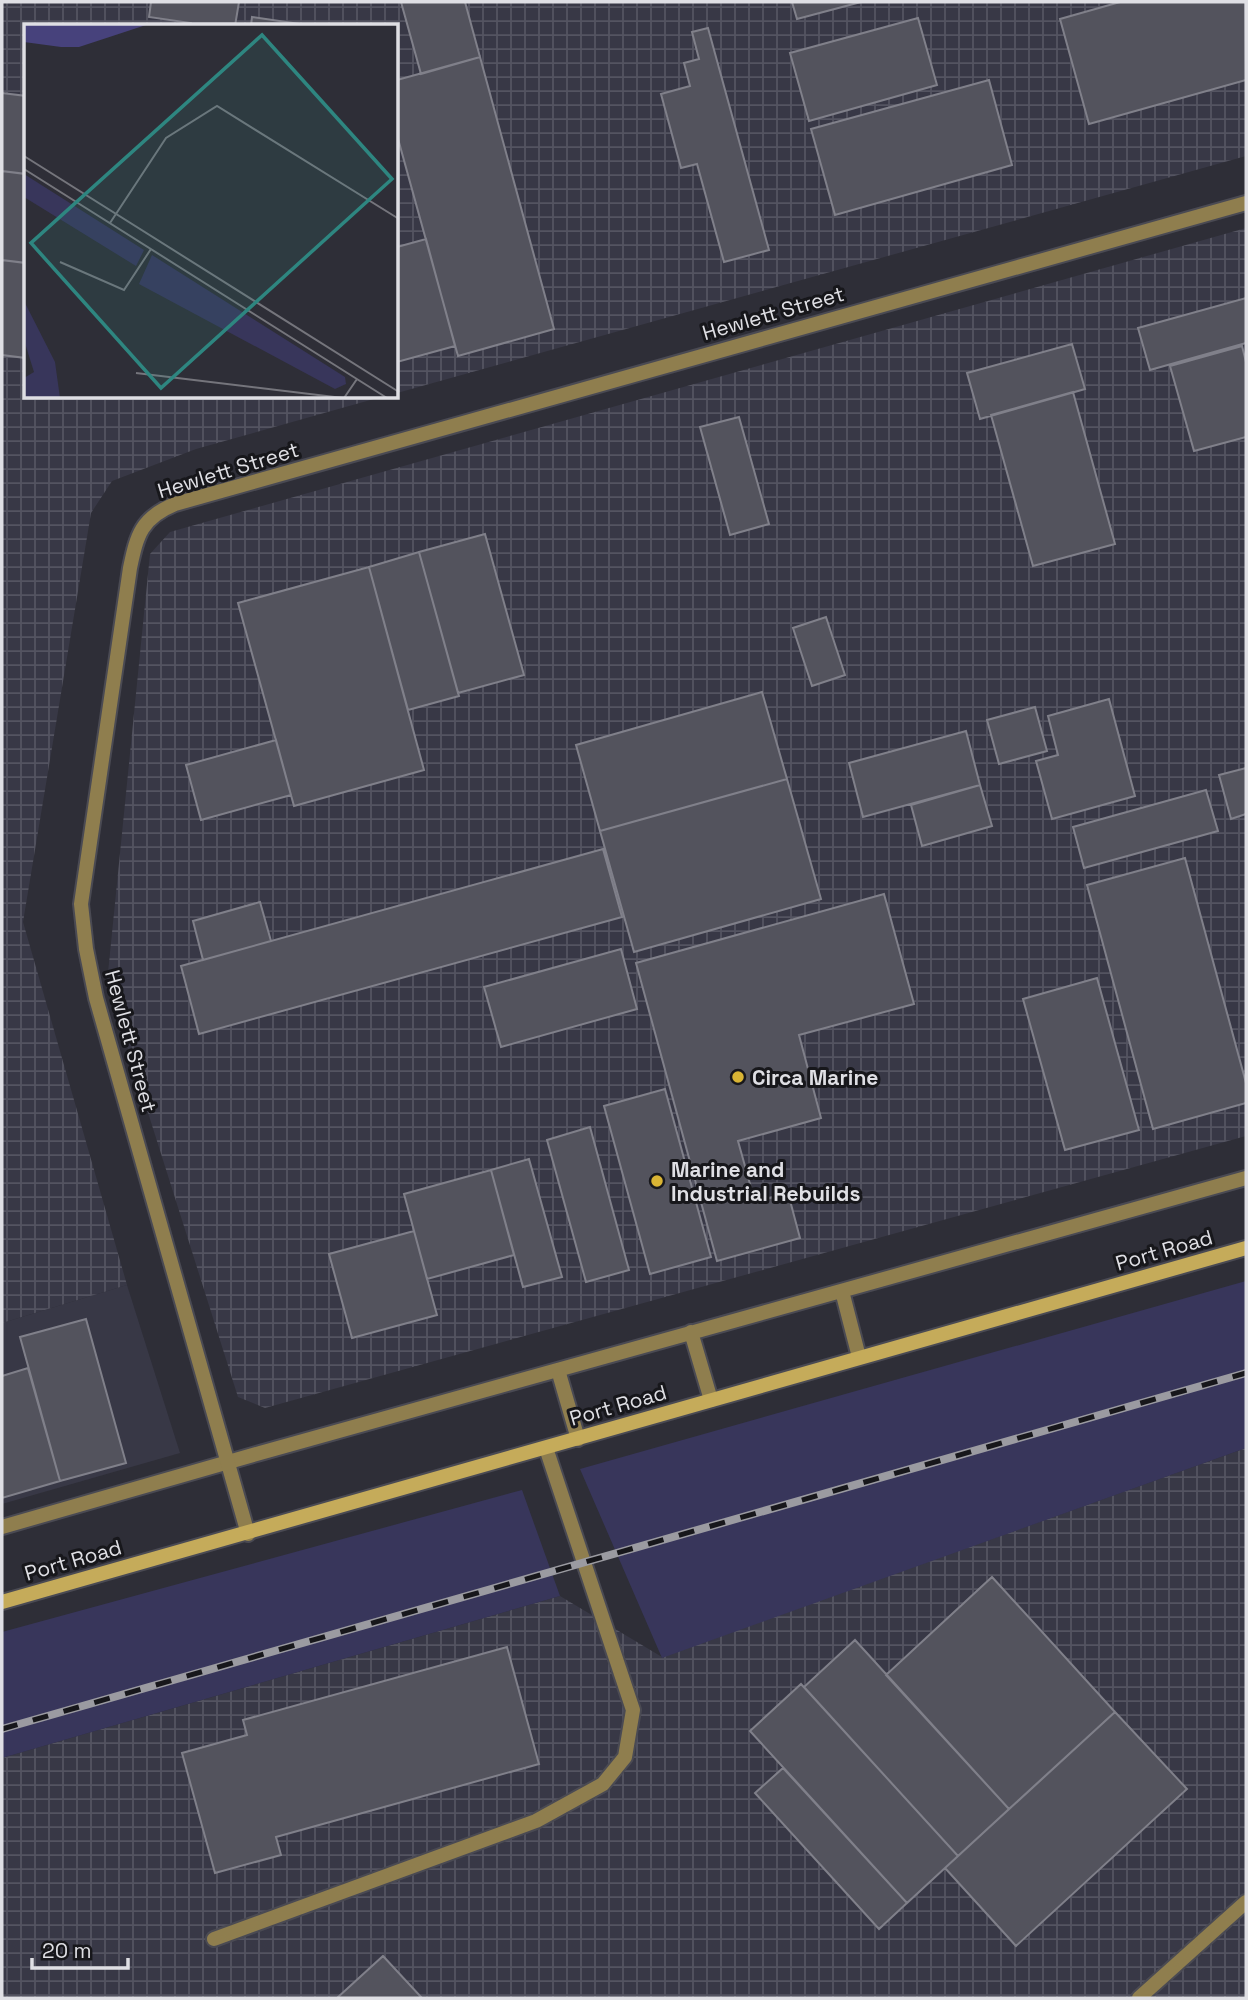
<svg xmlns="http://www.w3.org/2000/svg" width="1248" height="2000" viewBox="0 0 1248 2000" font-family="'Space Grotesk',sans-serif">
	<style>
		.built { fill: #383846 }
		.industrial { fill: url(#industrial-grid) }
		.green { fill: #38365b }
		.building { fill: #53535d; stroke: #80808a; stroke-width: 2 }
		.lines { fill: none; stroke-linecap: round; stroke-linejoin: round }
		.lane-casing { stroke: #4a4a53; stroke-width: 18 }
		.street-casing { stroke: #4a4a53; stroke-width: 18 }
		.secondary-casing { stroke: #4a4a53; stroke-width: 18 }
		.lane { stroke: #8f7e4e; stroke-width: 14 }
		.street { stroke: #8f7e4e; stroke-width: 14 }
		.secondary { stroke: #c5ab5a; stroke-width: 14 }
		.rail-casing { stroke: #9b9ba1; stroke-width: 8 }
		.rail { stroke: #17171b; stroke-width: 5; stroke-dasharray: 16; stroke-linecap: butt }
		.poi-dot { fill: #d9b434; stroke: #17171b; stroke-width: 2.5 }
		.labels { text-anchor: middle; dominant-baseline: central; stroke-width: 6; stroke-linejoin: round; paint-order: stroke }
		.street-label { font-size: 21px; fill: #dfdfe4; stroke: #17171b }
		.poi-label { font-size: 21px; font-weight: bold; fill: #dfdfe4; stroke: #17171b; text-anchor: start }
		.inset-road { fill: none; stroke: #75757c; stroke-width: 2 }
		.view { fill: #2e8680; fill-opacity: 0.15; stroke: #2e8680; stroke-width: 3.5 }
		.inset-edge { fill: none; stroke: #dfdfe4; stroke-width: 3.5 }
	</style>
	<defs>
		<pattern id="industrial-grid" width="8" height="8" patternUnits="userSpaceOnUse" patternTransform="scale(1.75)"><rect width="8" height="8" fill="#383846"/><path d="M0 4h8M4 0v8" fill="none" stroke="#545461"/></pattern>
	</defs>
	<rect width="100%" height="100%" fill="#2e2e37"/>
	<path class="built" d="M127,1285l53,168 -178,51v-181z"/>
	<path class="industrial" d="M2,2h1244v154l-849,237v-367h-371v371h355l-185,52 -84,32 -21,32 -68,409 104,363 -125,38z
		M1246,228v908l-981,272 -27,-11 -131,-414 43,-429 20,-22z
		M1246,1448v550h-1244v-240l558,-162 102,61z"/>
	<path class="green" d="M1246,1281v167l-584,210 -82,-189z
		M522,1490l38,106 -558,162v-126z"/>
	<path class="building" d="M151,2h88l-4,24h-44v-3l-42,-6z
		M401,2h64l15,55 -59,17z
		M792,2h69l-64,17z
		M1120,2h125l1,78 -157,44 -29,-105z
		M252,17l48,7 -1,2h-48z
		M918,18l19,67 -128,36 -19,-68z
		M708,28l61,222 -45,12 -27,-98 -16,4 -20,-74 29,-8 -6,-23 15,-4 -7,-27z
		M480,57l74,272 -96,27 -61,-221v-55z
		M989,80l23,85 -177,50 -24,-86z
		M2,93l24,3v78l-24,-3z
		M2,171l24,3v89l-24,-3z
		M426,239l29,107 -58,16v-115z
		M2,260l24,3v95l-24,-3z
		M1246,298v45l-96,27 -12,-42z
		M1072,344l13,45 -105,30 -13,-46z
		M1242,346l4,16v75l-52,14 -24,-85z
		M1073,392l42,152 -82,22 -42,-151z
		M739,417l30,107 -39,11 -30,-108z
		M485,534l39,141 -66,18 -39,-141z
		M419,552l40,144 -51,14 -39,-143z
		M369,567l55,203 -130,36 -56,-203z
		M826,617l19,58 -33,11 -19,-58z
		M762,692l25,87 -187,52 -24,-86z
		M1109,699l26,97 -83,23 -16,-58 22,-6 -10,-39z
		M1035,707l12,44 -48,13 -12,-44z
		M966,731l14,54 -117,32 -14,-54z
		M276,740l15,55 -90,25 -15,-55z
		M1246,768v46l-15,5 -12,-44z
		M787,779l34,120 -187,53 -34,-121z
		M980,785l12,41 -70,20 -11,-41z
		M1206,790l12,41 -134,37 -11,-41z
		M603,849l19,68 -423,117 -18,-68z
		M1185,858l61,225v20l-93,26 -66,-244z
		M884,894l30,110 -115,31 22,83 -83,23 17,61 33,-9 12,45 -83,23 -81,-298z
		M260,902l11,39 -68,19 -10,-39z
		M621,949l16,60 -136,38 -17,-60z
		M1097,978l42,152 -74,20 -42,-151z
		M665,1089l46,168 -61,17 -46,-168z
		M590,1127l39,143 -43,12 -39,-142z
		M529,1159l33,118 -39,10 -32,-117z
		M491,1170l23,85 -87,24 -23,-85z
		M414,1231l23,84 -85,23 -23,-84z
		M86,1319l40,144 -66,18 -40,-144z
		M28,1368l32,113 -58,17v-122z
		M992,1577l123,135 -106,97 -123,-134z
		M855,1640l154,169 -51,47 -154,-169z
		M507,1647l32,117 -263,73 5,18 -66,18 -33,-120 65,-18 -4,-15z
		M801,1684l157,172 -51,47 -157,-172z
		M1115,1712l72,77 -171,157 -71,-78z
		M783,1768l124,135 -28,26 -124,-136z
		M383,1956l39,42h-85z"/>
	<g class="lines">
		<g class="lane-casing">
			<path id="lane" d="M842,1291l17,66
				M691,1332l20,68
				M558,1370l20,69
				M2,1527l258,-74 986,-275
				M214,1939l322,-118 67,-37 22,-27 8,-47 -87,-262
				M1139,1998l107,-96"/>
		</g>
		<g class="street-casing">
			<path id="street" d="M248,1534l-152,-536 -10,-49 -5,-45 49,-336c7,-33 11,-50 45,-64l1071,-301"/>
		</g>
		<g class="secondary-casing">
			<path id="secondary" d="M2,1602l1244,-354"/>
		</g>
		<use href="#lane" class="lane"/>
		<use href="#street" class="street"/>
		<use href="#secondary" class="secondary"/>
		<g class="rail-casing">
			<path id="rail" d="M2,1729l1244,-356"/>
		</g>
		<use href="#rail" class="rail"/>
	</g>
	<g class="poi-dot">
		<circle cx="738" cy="1077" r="7"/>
		<circle cx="657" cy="1181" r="7"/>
	</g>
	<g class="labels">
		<g class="street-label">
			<text transform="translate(773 313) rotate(-16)">Hewlett Street</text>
			<text transform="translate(228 470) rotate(-17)">Hewlett Street</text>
			<text transform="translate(131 1041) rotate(75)">Hewlett Street</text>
			<text transform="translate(1164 1250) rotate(-16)">Port Road</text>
			<text transform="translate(618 1405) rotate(-16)">Port Road</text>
			<text transform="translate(73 1560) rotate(-16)">Port Road</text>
		</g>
		<g class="poi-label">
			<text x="752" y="1077">Circa Marine</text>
			<text x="671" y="1169">Marine and<tspan x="671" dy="24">Industrial Rebuilds</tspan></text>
		</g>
	</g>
	<g transform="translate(24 24)">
		<rect width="374" height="374" fill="#2e2e37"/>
		<path d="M0,150l120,76 -8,16 -112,-69zM128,231l193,122 1,7 -11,5 -196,-105zM0,277l31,61 5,36h-36v-20l10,-6 -10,-32z" fill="#38365b"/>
		<path d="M0,1h122l-67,22h-18l-37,-5z" fill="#47427c"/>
		<path class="inset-road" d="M0,132l375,236M0,145l363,229M86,199l56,-85 51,-32 182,113M36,238l64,28 27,-41M112,349l207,25M320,374l13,-19"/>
		<path class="view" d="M238,11l130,144 -231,209 -130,-145z"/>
		<rect width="374" height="374" class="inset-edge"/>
	</g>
	<rect width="1248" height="2000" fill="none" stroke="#dfdfe4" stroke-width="7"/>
	<path d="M32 1958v10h96v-10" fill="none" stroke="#dfdfe4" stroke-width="3.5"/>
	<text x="42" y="1958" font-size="21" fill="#dfdfe4" stroke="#17171b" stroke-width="5" paint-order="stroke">20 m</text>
</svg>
